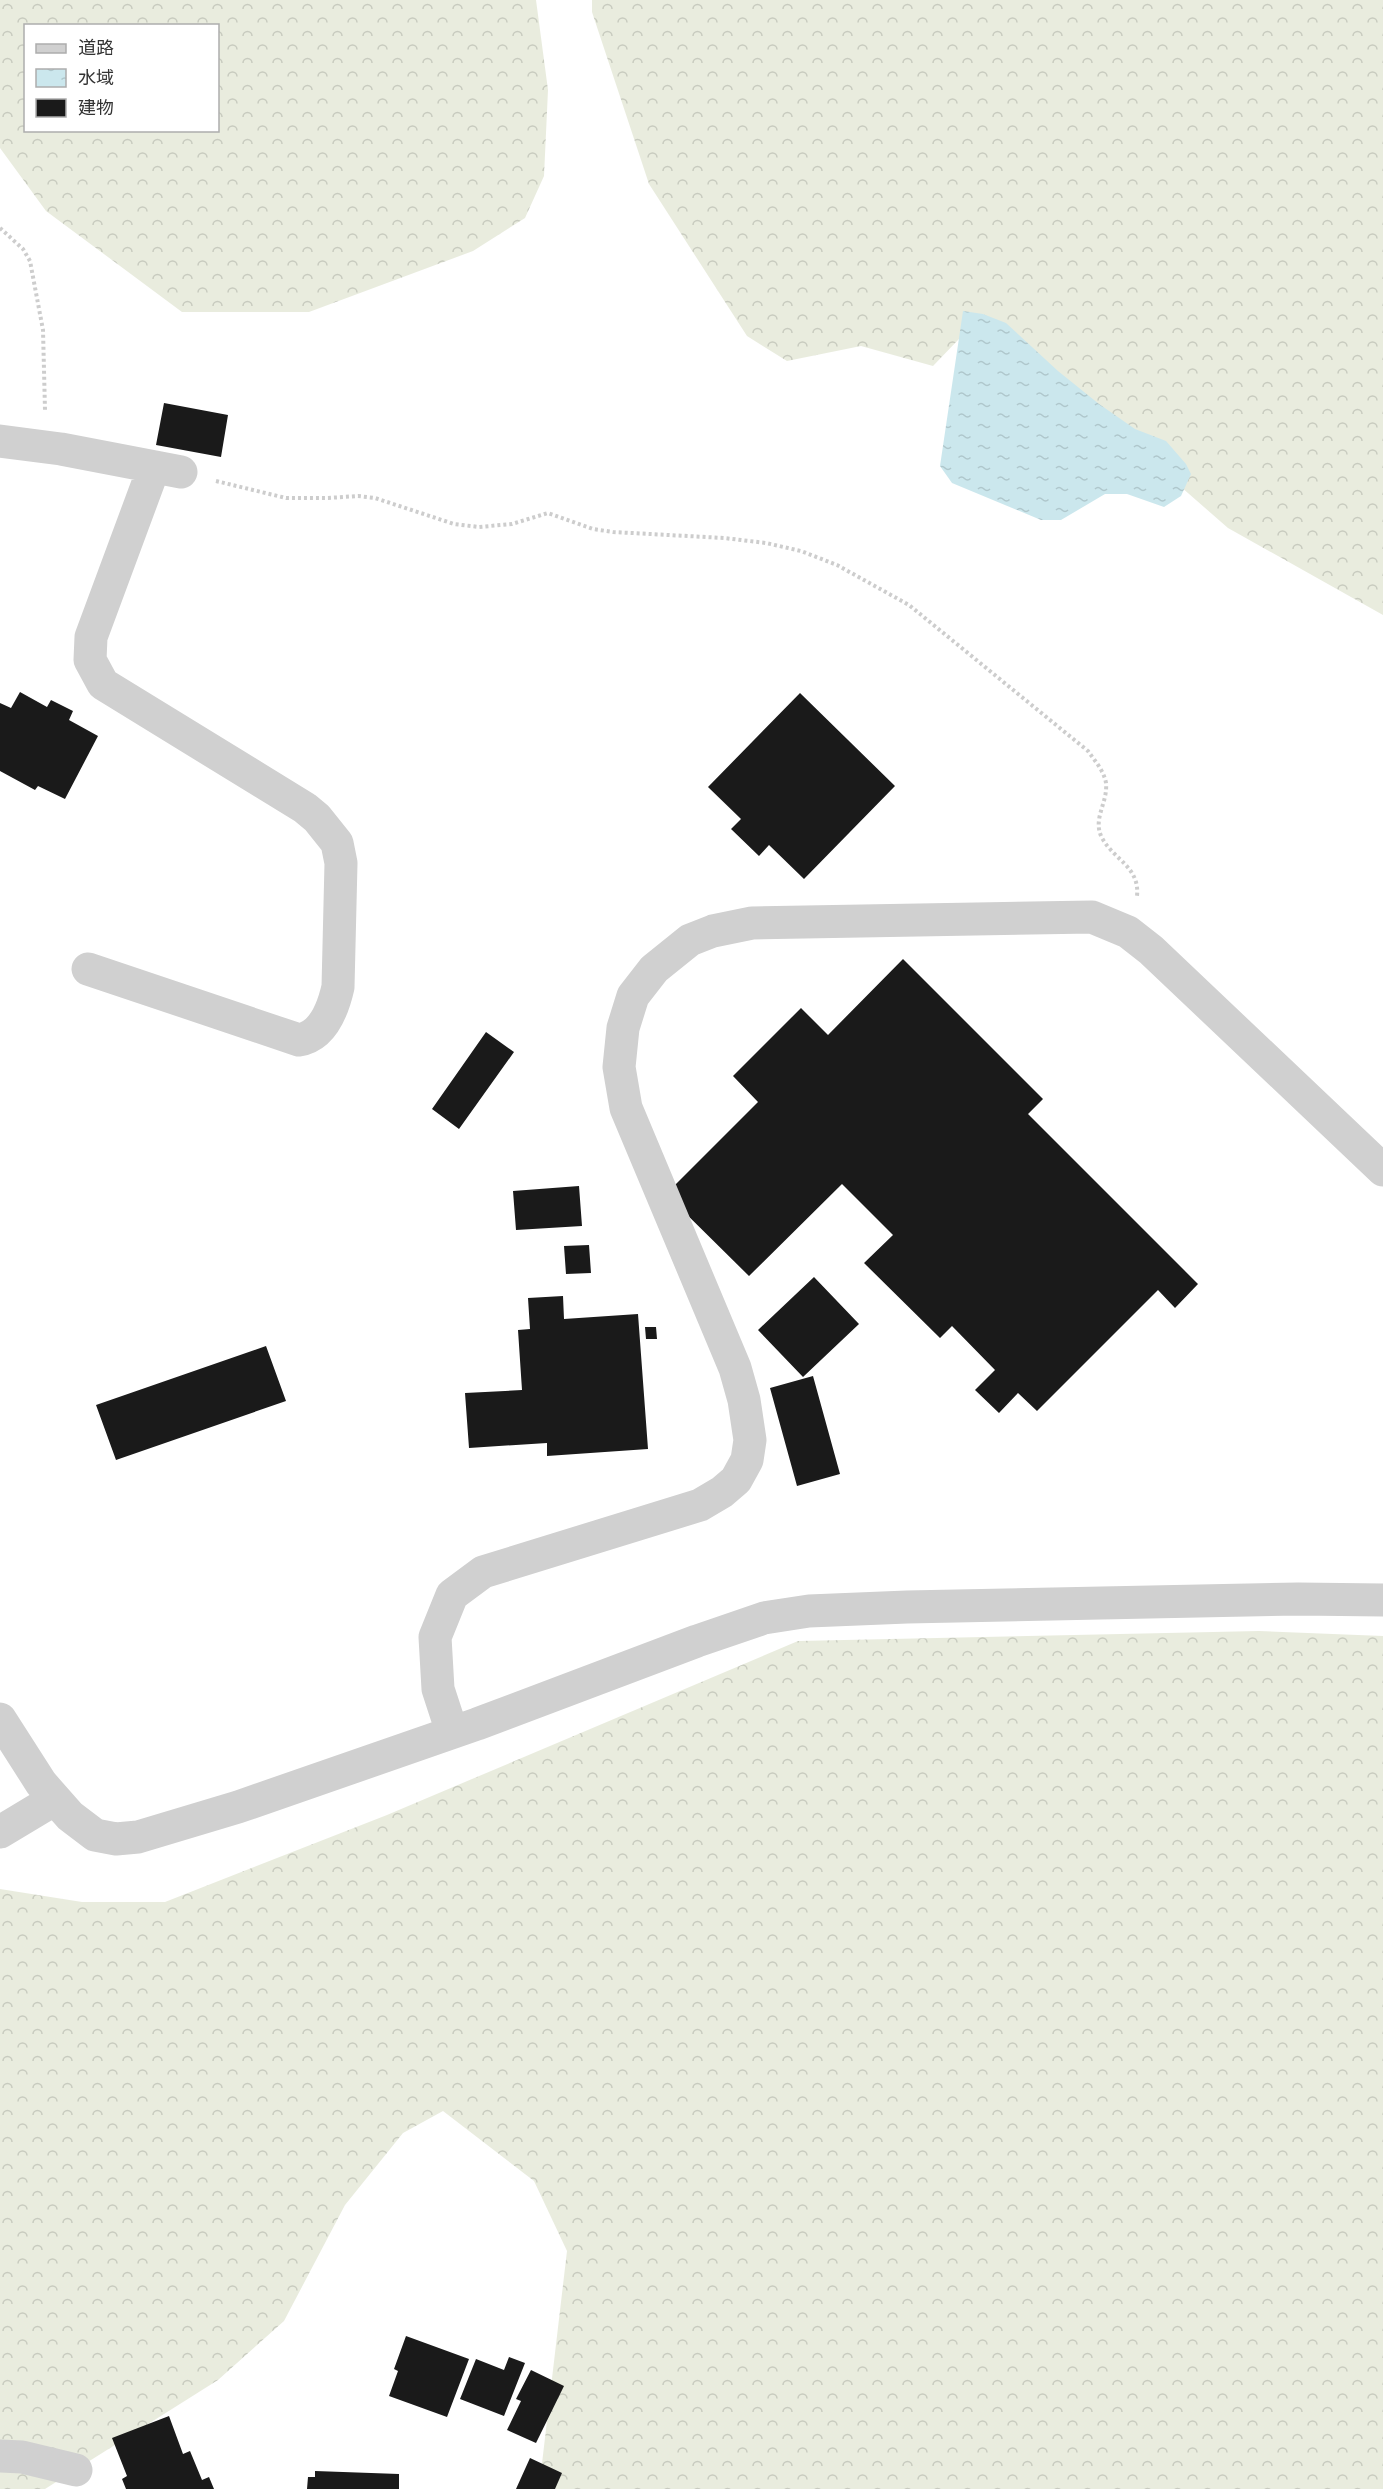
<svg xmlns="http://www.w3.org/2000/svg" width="1383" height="2489" viewBox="0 0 1383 2489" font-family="Signika,'Noto Sans JP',sans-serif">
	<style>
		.forest { fill: url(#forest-crowns); fill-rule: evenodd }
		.water { fill: url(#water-ripples) }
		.building { fill: #1a1a1a }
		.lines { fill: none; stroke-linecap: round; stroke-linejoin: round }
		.path { stroke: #cdcdcd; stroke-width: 4; stroke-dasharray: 3 3; stroke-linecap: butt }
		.street { stroke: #d0d0d0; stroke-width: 33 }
	</style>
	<defs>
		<pattern id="forest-crowns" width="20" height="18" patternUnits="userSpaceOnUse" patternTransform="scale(1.5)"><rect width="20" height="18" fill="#e9ecde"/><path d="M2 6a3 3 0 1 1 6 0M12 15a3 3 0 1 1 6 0" fill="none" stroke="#c8cbbf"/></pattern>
		<pattern id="water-ripples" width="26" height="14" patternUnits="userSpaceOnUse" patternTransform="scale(1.5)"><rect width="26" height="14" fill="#cbe7ed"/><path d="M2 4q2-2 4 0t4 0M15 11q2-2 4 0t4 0" fill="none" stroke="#afc7cc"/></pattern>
	</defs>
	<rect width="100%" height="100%" fill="#fff"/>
	<path class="forest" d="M0,0h536l12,90 -4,86 -19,42 -52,33 -164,61h-127l-136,-101 -46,-63zM26,26h192v104h-192z
		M592,0h791v615l-155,-87 -245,-214 -50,52 -72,-20 -74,15 -40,-25 -98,-152 -57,-172z
		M1259,1631l124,5v853h-844l28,-238 -33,-70 -91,-70 -40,22 -58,72 -61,116 -66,59 -173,109h-45v-600l82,13h83l222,-87 411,-174z"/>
	<path class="water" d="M963,311l20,3 23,9 52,48 41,33 36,25 31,12 20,23 5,10 -10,22 -17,11 -37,-13h-22l-44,26h-20l-89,-37 -12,-17z"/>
	<path class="building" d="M164,403l64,12 -7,42 -65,-12z
		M20,692l27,15 4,-7 22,11 -4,9 29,16 -33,63 -27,-13 -3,4 -35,-19v-68l11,5z
		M800,693l95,93 -91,93 -35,-34 -10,11 -28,-27 10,-10 -33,-32z
		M903,959l140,140 -15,15 170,170 -23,24 -17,-18 -121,121 -19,-18 -19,20 -24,-23 20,-20 -43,-44 -12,12 -76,-75 29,-28 -51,-51 -93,92 -83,-82 92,-92 -25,-26 68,-68 27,27z
		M486,1032l28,20 -55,77 -27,-20z
		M579,1186l3,40 -66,4 -3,-39z
		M589,1245l2,28 -25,1 -2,-28z
		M814,1277l45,47 -56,53 -45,-47z
		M563,1296l1,23 74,-5 10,135 -101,7v-13l-78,5 -4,-55 57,-3 -4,-60 12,-1 -2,-31z
		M645,1327h11l1,12h-11z
		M266,1346l20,55 -170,59 -20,-55z
		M813,1376l27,98 -43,12 -27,-98z
		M406,2336l63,23 -22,58 -58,-21 9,-25 -4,-2z
		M509,2357l16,6 -21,53 -44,-17 16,-40 28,11z
		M531,2370l33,16 -28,57 -29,-13 14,-29 -5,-2z
		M169,2416l14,38 7,-3 12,29 7,-3 5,12h-88l-4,-10 5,-3 -15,-38z
		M530,2458l32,15 -7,16h-39z
		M315,2471l84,3v15h-92l1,-12h7z"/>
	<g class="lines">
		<path class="path" d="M0,228l23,21 7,12 13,69 2,80
			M216,481l70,17h42l30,-2 17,2 79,26 25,3 33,-3 36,-11 45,16 20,3 111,6 42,5 35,8 36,14 72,40 179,146c7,10 16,20 18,32 2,20 -14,36 -4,55 12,22 38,29 35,58"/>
		<path class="street" d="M0,441l61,8 120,23
			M88,969l211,71c24,-4 34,-31 39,-53l3,-124 -4,-20 -20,-25 -12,-10 -202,-124 -13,-24 1,-23 63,-170
			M0,1719l41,64 29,33 25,19 21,4 22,-2 100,-30 239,-83 220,-83 67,-23 45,-7 98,-4 391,-8 85,1
			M452,1732l-14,-43 -3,-52 17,-42 31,-23 217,-67 22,-13 14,-12 11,-20 3,-20 -6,-40 -9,-32 -109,-260 -7,-41 4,-39 10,-32 21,-27 36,-29 23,-9 39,-8 340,-6 36,15 23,18 232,220
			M0,1832l55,-33
			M0,2456l22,1 54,13"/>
	</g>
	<rect x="24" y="24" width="195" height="108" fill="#ffffff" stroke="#adadad" stroke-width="1.5"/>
	<rect x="36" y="44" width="30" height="9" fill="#d0d0d0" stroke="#adadad" stroke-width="1.5"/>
	<text x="78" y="54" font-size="18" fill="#333333">道路</text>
	<rect x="36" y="69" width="30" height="18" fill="url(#water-ripples)" stroke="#adadad" stroke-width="1.5"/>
	<text x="78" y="84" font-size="18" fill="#333333">水域</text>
	<rect x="36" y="99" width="30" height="18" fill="#1a1a1a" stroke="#adadad" stroke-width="1.5"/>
	<text x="78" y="114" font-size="18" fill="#333333">建物</text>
</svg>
